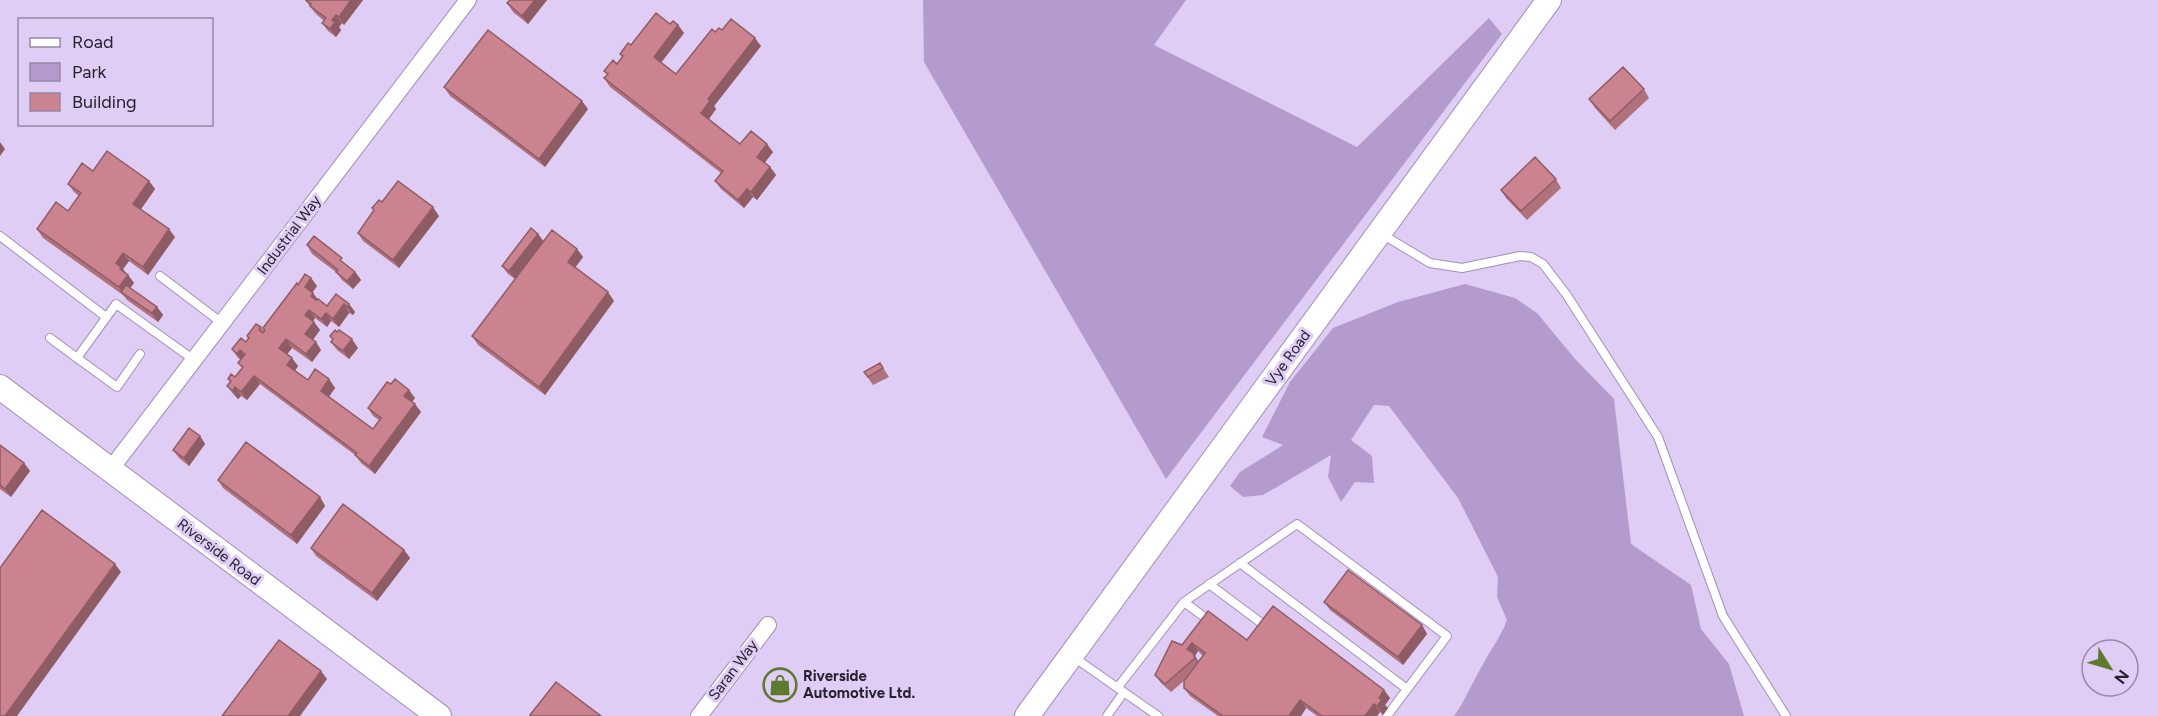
<svg xmlns="http://www.w3.org/2000/svg" width="2158" height="716" viewBox="0 0 2158 716" font-family="Figtree,sans-serif">
	<style>
		.green { fill: #b49bcd }
		.lines { fill: none; stroke-linecap: round; stroke-linejoin: round }
		.lane-casing { stroke: #a28fb5; stroke-width: 10 }
		.street-casing { stroke: #a28fb5; stroke-width: 18 }
		.secondary-casing { stroke: #a28fb5; stroke-width: 26 }
		.lane { stroke: #fff; stroke-width: 8 }
		.street { stroke: #fff; stroke-width: 16 }
		.secondary { stroke: #fff; stroke-width: 24 }
		.wall { fill: #af717c; fill-rule: evenodd }
		.shaded-wall { fill: #8e5c65 }
		.building { fill: #cb8390; stroke: #8e5c65; stroke-width: 1.5 }
		.labels { text-anchor: middle; dominant-baseline: central; stroke-width: 6; stroke-linejoin: round; paint-order: stroke }
		.street-label { font-size: 15px; fill: #27202e; stroke: #e0cdf5 }
		.poi-label { font-size: 15px; font-weight: bold; fill: #27202e; stroke: #e0cdf5; text-anchor: start }
	</style>
	<rect width="100%" height="100%" fill="#e0cdf5"/>
	<path class="green" d="M923,0h263l-32,45 203,102 132,-129 13,16 -336,445 -242,-417z
		M1465,284l50,14 22,15 39,47 38,39 17,145 60,41 10,44 28,35 15,52h-290c11,-15 18,-33 28,-50 8,-16 19,-29 25,-46l-10,-23 1,-20 -40,-79 -69,-92 -15,-1 -23,35 21,16 2,27 -19,-1 -14,20 -13,-25 3,-22 -68,40 -20,2 -13,-11 10,-14 43,-27 -21,-8 28,-55 43,-54 65,-26z"/>
	<g class="lines">
		<g class="lane-casing">
			<path id="lane" d="M1380,233l50,30 32,5 58,-12 11,1 12,7 23,30 92,143 65,179 63,100
				M0,236l106,81
				M160,276l62,47
				M50,338l27,20 39,-54 78,56
				M77,358l40,29 23,-33
				M1240,563l167,126
				M1209,584l55,41
				M1184,602l23,17
				M1072,656l86,60
				M1118,687l66,-85 113,-78 150,112 -60,80
				M1107,716l17,-24"/>
		</g>
		<g class="street-casing">
			<path id="street" d="M110,470l358,-470
				M699,716l69,-91"/>
		</g>
		<g class="secondary-casing">
			<path id="secondary" d="M0,387l439,329
				M1027,716l522,-716"/>
		</g>
		<use href="#lane" class="lane"/>
		<use href="#street" class="street"/>
		<use href="#secondary" class="secondary"/>
	</g>
	<path class="wall" d="M305,0h58l-19,25 -2,-2 -3,4 2,3 -5,7 -8,-6 -6,-8 2,-2 -8,-7z
		M547,0l-19,24 -15,-12 -6,-9z
		M670,24l8,1 6,8 -23,30 15,11 39,-42 7,-2 39,16 -47,60 2,3 -8,10 32,25 33,8 -8,10 5,5 6,8 -19,25 -4,-3 -9,11 -23,-19 -6,-8 6,-8 -111,-86 -6,-9 3,-3 -3,-4 13,-7 5,-7 -2,-3 11,-9z
		M444,87l144,22 -43,58 -95,-71z
		M1644,89l5,9 -34,32 -20,-22 -6,-9z
		M93,171l56,10 6,8 -14,20 34,28 -27,38 -19,-14 -6,8 11,14 -4,5 27,19 6,8 -5,7 -31,-22 -4,-5 -80,-57 -6,-9 31,-18 11,-15 -5,-4 -6,-8z
		M1556,179l5,9 -34,32 -21,-22 -5,-8z
		M439,216l-40,52 -36,-27 -5,-8z
		M538,234l6,8 -29,37 -7,-5 -6,-8z
		M307,245l40,20 8,7 6,8 -8,9 -11,-9 -6,-8 -24,-18z
		M577,249l6,8 -8,11 39,33 -69,94 -67,-50 -6,-9z
		M311,278l6,8 -5,7 5,6 10,7 22,-2 6,8 -2,3 -4,-2 -10,14 -8,-6 -4,6 -12,-9 -2,3 7,9 -7,10 8,10 -9,12 -20,-14 -5,6 11,12 -3,5 13,9 21,-1 6,9 -6,9 44,32 6,-9 -6,-4 -5,-8 23,-24 24,14 -3,4 9,10 -46,62 -14,-11 -6,-8 -95,-71 -13,16 -6,-4 -3,3 -5,-5 -6,-8 3,-5 -2,-2 7,-2 7,-9 -4,-5 3,-3 -3,-2 -6,-9 14,-7 2,-4 -1,-2 14,-9 3,4 -1,-3 35,-43z
		M330,336l28,12 -9,11 -12,-9 -6,-8 2,-2z
		M880,363l9,14 -16,8 -9,-13z
		M200,436l5,8 -16,22 -10,-8 -6,-8z
		M0,445l24,18 6,8 -19,26 -11,-8z
		M218,480l102,17 5,9 -28,38 -74,-56z
		M311,548l93,2 6,8 -33,43 -61,-45z
		M1324,602l98,23 5,9 -24,31 -73,-55z
		M1247,640l137,50 6,8 -5,7 3,3 -5,7 -3,-3 -3,4h-60l-11,-8 -5,8h-83l-28,-20 -6,-8 1,-8 -14,12 -10,-9 -6,-8 27,-30zM1198,651l5,5 -4,6 -4,-6z"/>
	<path class="shaded-wall" d="M351,0h12l-19,25 -5,-8z
		M535,0h12l-19,24 -6,-8z
		M336,15l6,8 -3,4 2,3 -5,7 -6,-8 2,-9z
		M678,25l6,8 -25,32 -5,-8z
		M755,38l6,8 -47,60 2,3 -9,13 -6,-9 7,-14z
		M582,101l6,8 -43,58 -6,-8z
		M0,142l5,7 -5,7z
		M767,144l6,8 -10,13 -6,-8z
		M770,167l6,8 -19,25 -6,-8z
		M149,181l6,8 -16,23 -6,-8z
		M747,189l6,8 -9,11 -6,-8z
		M433,207l6,9 -40,52 -6,-8z
		M169,229l6,8 -27,38 -5,-8z
		M538,234l6,8 -29,37 -6,-8z
		M577,249l6,8 -10,13 -5,-8z
		M123,253l6,8 -6,8 4,6 -2,2 -9,-14z
		M355,272l6,8 -8,9 -6,-8z
		M128,275l6,8 -9,12 -3,-2 -3,-6z
		M311,278l6,8 -7,9 -5,-8z
		M608,292l6,9 -69,94 -6,-8z
		M313,293l6,8 -3,3 -5,-8z
		M344,304l5,9 -10,14 -6,-8z
		M349,304l6,8 -2,3 -6,-8z
		M157,307l6,8 -5,7 -6,-9z
		M309,310l6,8 -4,5 -6,-8z
		M326,313l5,8 -4,6 -6,-8z
		M314,322l6,8 -9,12 -6,-8z
		M286,339l6,9 -7,9 -6,-9z
		M352,339l6,9 -9,11 -6,-8z
		M316,342l5,8 -9,12 -6,-8z
		M240,350l6,8 -3,4 -6,-8z
		M292,358l6,8 -5,7 -6,-8z
		M254,376l6,8 -13,16 -6,-8z
		M329,379l6,9 -8,11 -6,-8z
		M235,387l6,9 -3,3 -5,-8z
		M409,390l6,8 -5,6 -6,-8z
		M415,404l6,8 -46,62 -6,-8z
		M200,436l5,8 -16,22 -5,-8z
		M24,463l6,8 -19,26 -6,-8z
		M320,497l5,9 -28,38 -6,-9z
		M404,550l6,8 -33,43 -5,-8z
		M115,564l6,8 -104,144h-12z
		M1422,625l5,9 -24,31 -5,-8z
		M1192,643l6,8 -3,5 6,10 -14,-17z
		M321,671l6,8 -27,37h-12z
		M1384,690l6,8 -5,7 3,3 -5,7 -6,-9 2,-8z
		M1300,700l6,8 -5,8h-12z
		M1374,704l6,8 -3,4h-12z"/>
	<path class="building" d="M306,0h45l-12,17 -3,-2 -4,5 3,2 -5,7 -8,-6 4,-5 -16,-12 1,-2z
		M510,0h25l-13,16 -15,-13z
		M656,13l14,11 3,-3 5,4 -24,32 22,17 36,-45 3,3 4,-4 3,2 9,-11 24,19 -47,61 2,2 -9,12 39,31 11,-13 16,13 -10,13 13,10 -19,25 -4,-3 -9,11 -23,-19 8,-10 -119,-93 4,-4 -4,-3 9,-11 4,4 6,-8 -3,-2 8,-11 3,2z
		M488,30l94,71 -43,58 -95,-72z
		M1623,67l21,22 -34,32 -21,-22z
		M107,151l42,30 -16,23 36,25 -26,38 -20,-14 -7,10 5,4 -1,2 8,6 -9,12 -82,-58 19,-27 12,9 13,-18 -13,-9 14,-21 11,8z
		M1535,157l21,22 -35,32 -20,-21z
		M398,181l35,26 -40,53 -35,-27 16,-23 -2,-2 7,-8 3,2z
		M531,228l7,6 -29,37 -7,-5z
		M552,230l25,19 -9,13 40,30 -69,95 -67,-51z
		M314,236l28,22 -2,2 15,12 -8,9 -11,-9 2,-2 -31,-25z
		M305,274l6,4 -6,9 8,6 -2,3 5,4 2,-1 9,7 9,-12 13,10 -2,3 -3,-3 -11,15 -7,-6 -5,6 -12,-9 -4,5 9,7 -9,12 11,8 -10,12 -20,-15 -7,9 13,10 -5,7 21,15 7,-11 14,10 -8,12 52,38 8,-11 -13,-10 19,-26 4,2 4,-5 14,11 -5,6 11,8 -46,62 -14,-11 2,-2 -103,-77 -13,16 -6,-5 -2,4 -6,-5 4,-5 -3,-2 3,-5 4,3 8,-10 -5,-4 7,-9 -5,-4 -3,4 -5,-5 9,-11 5,4 3,-4 -2,-2 9,-12 5,3 -2,3 4,3 2,-3 -2,-2 34,-45 1,2z
		M126,285l31,22 -5,6 -31,-21z
		M335,330l2,2 2,-2 13,9 -9,12 -12,-9 2,-3 -3,-3z
		M880,363l3,5 -15,9 -4,-5z
		M189,428l11,8 -16,22 -11,-8z
		M246,442l74,55 -29,38 -73,-55z
		M0,445l24,18 -19,26 -5,-4z
		M343,504l61,46 -32,43 -61,-45z
		M42,510l73,54 -110,152h-5v-148z
		M1348,570l74,55 -24,32 -74,-55z
		M1273,606l111,84 -5,8 3,2 -5,6 -3,-2 -9,12h-43l-22,-16 -11,16h-66l-39,-28v-7l21,-28 -13,-10 -5,6 6,4 2,5 -30,26 -10,-9 17,-34 10,4 26,-34 39,29z
		M279,640l42,31 -33,45h-66z
		M556,682l45,34h-69l-2,-1z"/>
	<defs>
		<g id="shop-ring" transform="scale(1.725)"><circle r="9.5" fill="#e0cdf5" stroke="#5d7a30" stroke-width="1.5"/><path d="M-5-2.5h2.3a2.7 3.5 0 0 1 5.4 0H5L5.5 6h-11ZM-1.5-2.5h3a1.5 2.3 0 0 0-3 0Z" fill="#5d7a30"/></g>
	</defs>
	<g fill-rule="evenodd">
		<use href="#shop-ring" x="780" y="685"/>
	</g>
	<g class="labels">
		<g class="street-label">
			<text transform="translate(289 235) rotate(-53)">Industrial Way</text>
			<text transform="translate(1288 358) rotate(-54)">Vye Road</text>
			<text transform="translate(219 552) rotate(37)">Riverside Road</text>
			<text transform="translate(733 670) rotate(-53)">Saran Way</text>
		</g>
		<g class="poi-label">
			<text x="803" y="676">Riverside<tspan x="803" dy="17">Automotive Ltd.</tspan></text>
		</g>
	</g>
	<rect x="18" y="18" width="195" height="108" fill="#e0cdf5" stroke="#9688a5" stroke-width="1.5"/>
	<rect x="30" y="38" width="30" height="9" fill="#ffffff" stroke="#9688a5" stroke-width="1.5"/>
	<text x="72" y="48" font-size="18" fill="#27202e">Road</text>
	<rect x="30" y="63" width="30" height="18" fill="#b49bcd" stroke="#9688a5" stroke-width="1.5"/>
	<text x="72" y="78" font-size="18" fill="#27202e">Park</text>
	<rect x="30" y="93" width="30" height="18" fill="#cb8390" stroke="#9688a5" stroke-width="1.5"/>
	<text x="72" y="108" font-size="18" fill="#27202e">Building</text>
	<g transform="translate(2110 668) rotate(127)"><circle r="28" fill="#e0cdf5" stroke="#9688a5" stroke-width="1.5"/>
	<path d="M0-4.5L10 22L0 15L-10 22Z" fill="#5d7a30"/>
	<text y="-9" font-size="16" font-weight="bold" text-anchor="middle" fill="#27202e">N</text>
	</g>
</svg>
